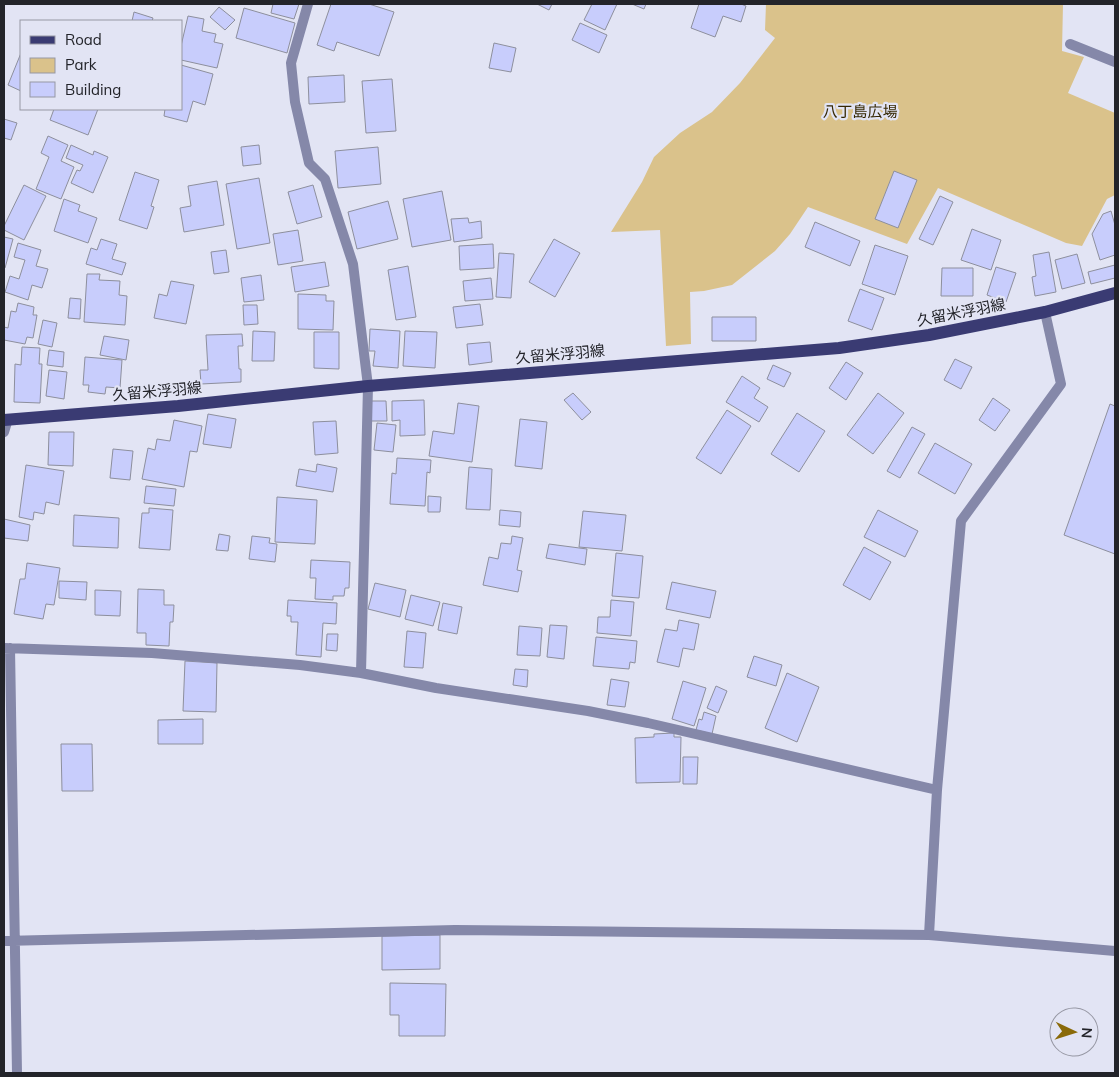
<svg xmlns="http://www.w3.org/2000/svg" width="1119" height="1077" viewBox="0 0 1119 1077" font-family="Mulish,'Noto Sans JP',sans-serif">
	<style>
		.green { fill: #dac28b }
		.building { fill: #c8cdfc; stroke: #8d8f9d }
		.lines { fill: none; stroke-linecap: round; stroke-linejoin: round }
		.street { stroke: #8588a9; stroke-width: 10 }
		.primary { stroke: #3a3b73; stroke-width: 12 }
		.labels { text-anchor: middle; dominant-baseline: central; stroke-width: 4.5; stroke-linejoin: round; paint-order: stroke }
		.park-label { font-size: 15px; fill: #352702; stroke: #e2e4f4 }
		.street-label { font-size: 15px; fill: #23242a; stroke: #e2e4f4 }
	</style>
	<rect width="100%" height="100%" fill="#e2e4f4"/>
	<path class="green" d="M766,4h297l-1,47 22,6 -16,36 47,20v82l-8,4 -25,47 -16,-3 -128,-55 -31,56 -99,-37 -18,27 -15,17 -43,34 -28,6 -14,1 1,52 -25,2 -6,-116 -49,2 31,-50 12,-25 26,-24 32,-21 28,-29 35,-45 -10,-8z"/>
	<path class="building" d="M273,4h26l-5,15 -23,-6z
		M331,4h38l25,8 -15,44 -42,-14 -3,9 -17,-6z
		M537,4h15l-3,6z
		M592,4h25l-12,26 -21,-10z
		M632,4h14l-2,5z
		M699,4h42l5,2 -5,16 -18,-6 -8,21 -24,-9z
		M219,7l16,13 -10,10 -15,-13z
		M244,8l51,15 -8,30 -51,-15z
		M134,12l19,6 -1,3h-20z
		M188,16l16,3 -2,12 14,3 -2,8 9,2 -6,24 -36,-8v-14z
		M580,23l27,12 -8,18 -27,-13z
		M494,43l22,5 -5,24 -22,-4z
		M21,53v38l-13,-6z
		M181,65l32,9 -8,31 -12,-4 -6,21 -23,-6 1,-7h16z
		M344,75l1,27 -36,2 -1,-27z
		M392,79l4,52 -30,2 -4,-52z
		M54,109h44l-10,26 -38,-15z
		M4,119l13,4 -6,17 -7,-2z
		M48,136l20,9 -7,16 13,6 -13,32 -25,-10 13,-32 -8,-4z
		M71,145l22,10 1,-4 14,6 -15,36 -22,-10 6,-13 3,1 3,-6 -17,-7z
		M259,145l2,19 -18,2 -2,-19z
		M378,147l3,37 -43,4 -3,-37z
		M894,171l23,9 -19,48 -23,-9z
		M135,172l24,8 -8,26 3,1 -7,22 -28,-9z
		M259,178l11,65 -33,6 -11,-65z
		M217,181l7,44 -40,7 -4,-24 11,-2 -3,-20z
		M24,185l22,11 -22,44 -20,-10v-4z
		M313,185l9,32 -25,7 -9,-32z
		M442,191l9,49 -39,7 -9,-48z
		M940,196l13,6 -20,43 -14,-6z
		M64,199l16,6 -2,6 19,7 -9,25 -34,-12z
		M388,201l10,38 -41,10 -9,-37z
		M1111,211l4,14v30l-15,5 -8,-26 11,-20z
		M468,218l1,5 12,-2 1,17 -28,4 -3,-23z
		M815,222l45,19 -10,25 -45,-19z
		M972,229l29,11 -10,30 -30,-10z
		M298,230l5,31 -25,4 -5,-31z
		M4,237l9,2 -8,29h-1z
		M101,239l16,5 -5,15 14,4 -4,12 -36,-11 5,-16 6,2z
		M554,239l26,14 -25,44 -26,-15z
		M18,243l23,7 -5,16 12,3 -6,19 -10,-3 -4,15 -23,-8 5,-16 9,3 6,-19 -11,-3z
		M493,244l1,24 -34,2 -1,-24z
		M875,245l33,11 -13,39 -33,-11z
		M226,250l3,22 -15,2 -3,-22z
		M1049,252l7,40 -21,4 -3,-19 4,-1 -3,-21z
		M499,253l15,1 -3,44 -15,-1z
		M1077,254l8,29 -23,6 -7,-29z
		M325,262l4,24 -34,6 -4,-25z
		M1115,265v13l-24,6 -3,-12z
		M408,266l8,51 -20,3 -8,-50z
		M996,267l20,6 -10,29 -19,-7z
		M942,268h31v28h-32z
		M87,274h13l-1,6 21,1 -1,14 8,1 -2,29 -41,-3z
		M261,275l3,25 -20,2 -3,-24z
		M491,278l2,21 -28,2 -2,-20z
		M171,281l23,4 -8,39 -32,-6 5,-24 8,2z
		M860,289l24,9 -12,32 -24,-9z
		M298,294l28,1v6h8l-1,29 -35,-1z
		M70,298l11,1 -1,20 -12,-1z
		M18,303l16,4 -1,8h4l-4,23 -6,-1 -2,7 -21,-4v-13l4,1 3,-17 5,1z
		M480,304l3,21 -27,3 -3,-21z
		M243,305h14l1,19 -14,1z
		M712,317h44v24h-44z
		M43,320l14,3 -5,24 -14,-3z
		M370,329l30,2 -2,37 -25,-2 2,-15h-6z
		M253,331l22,1 -1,29h-22z
		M405,331l32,1 -2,36 -32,-2z
		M314,332h25v37l-25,-1z
		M242,334l1,12h-5l1,23h2v13l-40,2 -1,-14h8l-2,-35z
		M104,336l25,4 -3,20 -26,-5z
		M490,342l2,20 -23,3 -2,-21z
		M22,347l18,1 -1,16h3l-2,39 -26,-1 1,-38 6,1z
		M49,350l15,2 -1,15 -16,-2z
		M85,357l37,3 -2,28 -14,-1 -1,7 -17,-2 1,-7h-6z
		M955,359l17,8 -11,22 -17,-9z
		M846,362l17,11 -17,27 -17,-12z
		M773,365l18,8 -7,14 -17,-8z
		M49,370l18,2 -3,27 -18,-3z
		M742,376l18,12 -6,10 14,9 -9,15 -33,-20z
		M573,393l18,19 -9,8 -18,-20z
		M878,393l26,20 -31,41 -26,-19z
		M993,398l17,12 -15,21 -16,-11z
		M424,400l1,35 -25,1v-16l-8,1v-20z
		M370,401h16l1,20h-17z
		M458,403l21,3 -7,56 -43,-6 4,-25 21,3z
		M1110,404l5,2v148l-51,-19z
		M727,410l24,16 -30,48 -25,-16z
		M797,413l28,18 -26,41 -28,-18z
		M208,414l28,5 -5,29 -28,-4z
		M520,419l27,3 -5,47 -27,-3z
		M174,420l28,6 -5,26 -7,-1 -6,36 -42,-8 6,-31 7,2 2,-11 13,2z
		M336,421l2,32 -23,2 -2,-33z
		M377,423l19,2 -3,27 -19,-2z
		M912,427l13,7 -25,44 -13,-7z
		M49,432h25l-1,34 -25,-1z
		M935,443l37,21 -17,30 -37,-21z
		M113,449l20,2 -3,29 -20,-2z
		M397,458l34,2 -1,13 -3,-1 -2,34 -35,-2 2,-31 4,1z
		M317,464l20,4 -4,24 -37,-6 3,-17 17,3z
		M26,465l38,6 -5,34 -13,-3 -2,12 -10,-2 -1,8 -14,-3z
		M469,467l23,2 -2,41 -24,-1z
		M146,486l30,3 -2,17 -30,-3z
		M428,496l13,1 -1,15h-12z
		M277,497l40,3 -2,44 -40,-2z
		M149,508l24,2 -3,40 -31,-2 3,-35h7z
		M500,510l21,2 -1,15 -21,-2z
		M878,510l40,21 -13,26 -41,-20z
		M583,511l43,4 -4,36 -43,-4z
		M74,515l45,3 -1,30 -45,-2z
		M4,519l26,6 -2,16 -24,-3z
		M219,534l11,2 -2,15 -12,-1z
		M252,536l18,2 -1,5 8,1 -2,18 -26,-3z
		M512,536l11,2 -6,32 5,1 -4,21 -35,-7 6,-28 9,2 3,-16 10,1z
		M549,544l38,5 -2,16 -39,-7z
		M864,547l27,15 -21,38 -27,-15z
		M616,553l27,3 -4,42 -27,-2z
		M311,560l39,2 -1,26h-4l-1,8h-11v4l-18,-1 1,-21h-6z
		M27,563l33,5 -6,37 -8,-1 -3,15 -29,-5 6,-35h5z
		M59,581l28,1 -1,18 -27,-2z
		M672,582l44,9 -6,27 -44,-9z
		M375,583l31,7 -6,27 -32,-8z
		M138,589l26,1v15h10l-1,17h-3l-1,24 -23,-1v-12h-9z
		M95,590l26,1 -1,25 -25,-1z
		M411,595l29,7 -7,24 -28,-7z
		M288,600l49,3 -1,21 -13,-1 -2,34 -25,-2 2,-33h-7v-6h-4z
		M611,600l23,2 -3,34 -34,-3 1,-16h12z
		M443,603l19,4 -5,27 -19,-4z
		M679,620l20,4 -5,26 -11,-2 -4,19 -22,-5 8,-33 12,2z
		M550,625l17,1 -3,33 -17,-2z
		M519,626l23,2 -2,28 -23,-1z
		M407,631l19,2 -3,35 -19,-1z
		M327,634h11l-1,17 -11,-1z
		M596,637l41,4 -2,22 -5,-1 -1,7 -36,-3z
		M754,656l28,9 -6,21 -29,-9z
		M185,661l32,2 -1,49 -33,-1z
		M515,669l13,1 -1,17 -14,-2z
		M787,673l32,14 -22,55 -32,-14z
		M611,679l18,3 -4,25 -18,-2z
		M683,681l23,7 -12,38 -22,-7z
		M716,686l11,5 -9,22 -11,-5z
		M704,712l12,4 -4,18 -16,-4 3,-11 3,1z
		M203,719v25h-45v-24z
		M674,733v4h7l-1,45 -44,1 -1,-45 19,-1v-3z
		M61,744h31l1,47h-31z
		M683,757h15l-1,27h-14z
		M440,935v34l-58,1v-34z
		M390,983l56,1 -1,52h-46v-21h-9z"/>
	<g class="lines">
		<path class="street" d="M308,4l-17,59 4,39 14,61 16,16 28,85 15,122 -7,287
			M1070,44l45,18
			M4,432l4,-13
			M4,648l148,5 148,12 61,8 75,15 152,23 60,12 289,67
			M10,648l7,425
			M929,935l8,-145 24,-269 100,-137 -16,-72
			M4,941l451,-11 474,5 186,16"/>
		<path class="primary" d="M4,420l174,-14 190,-20 471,-38 90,-13 116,-23 70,-19"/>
	</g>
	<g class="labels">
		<g class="park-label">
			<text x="860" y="111">八丁島広場</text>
		</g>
		<g class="street-label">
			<text transform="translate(961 312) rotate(-11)">久留米浮羽線</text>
			<text transform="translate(560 354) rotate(-5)">久留米浮羽線</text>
			<text transform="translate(157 391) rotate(-5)">久留米浮羽線</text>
		</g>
	</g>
	<rect width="1119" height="1077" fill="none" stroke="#23242a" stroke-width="10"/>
	<rect x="20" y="20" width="162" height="90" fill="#e2e4f4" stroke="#9697a3"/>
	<rect x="30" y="36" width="25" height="8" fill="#3a3b73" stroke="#9697a3"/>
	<text x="65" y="45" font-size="15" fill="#23242a">Road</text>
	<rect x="30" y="58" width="25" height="15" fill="#dac28b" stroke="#9697a3"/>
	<text x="65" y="70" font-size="15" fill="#23242a">Park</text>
	<rect x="30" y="82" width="25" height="15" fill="#c8cdfc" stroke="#9697a3"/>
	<text x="65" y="95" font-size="15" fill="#23242a">Building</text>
	<g transform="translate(1074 1032) rotate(94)"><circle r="24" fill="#e2e4f4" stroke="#9697a3"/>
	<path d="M0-4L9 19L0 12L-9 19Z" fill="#8a6a09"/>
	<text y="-8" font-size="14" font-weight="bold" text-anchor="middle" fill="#23242a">N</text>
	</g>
</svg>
